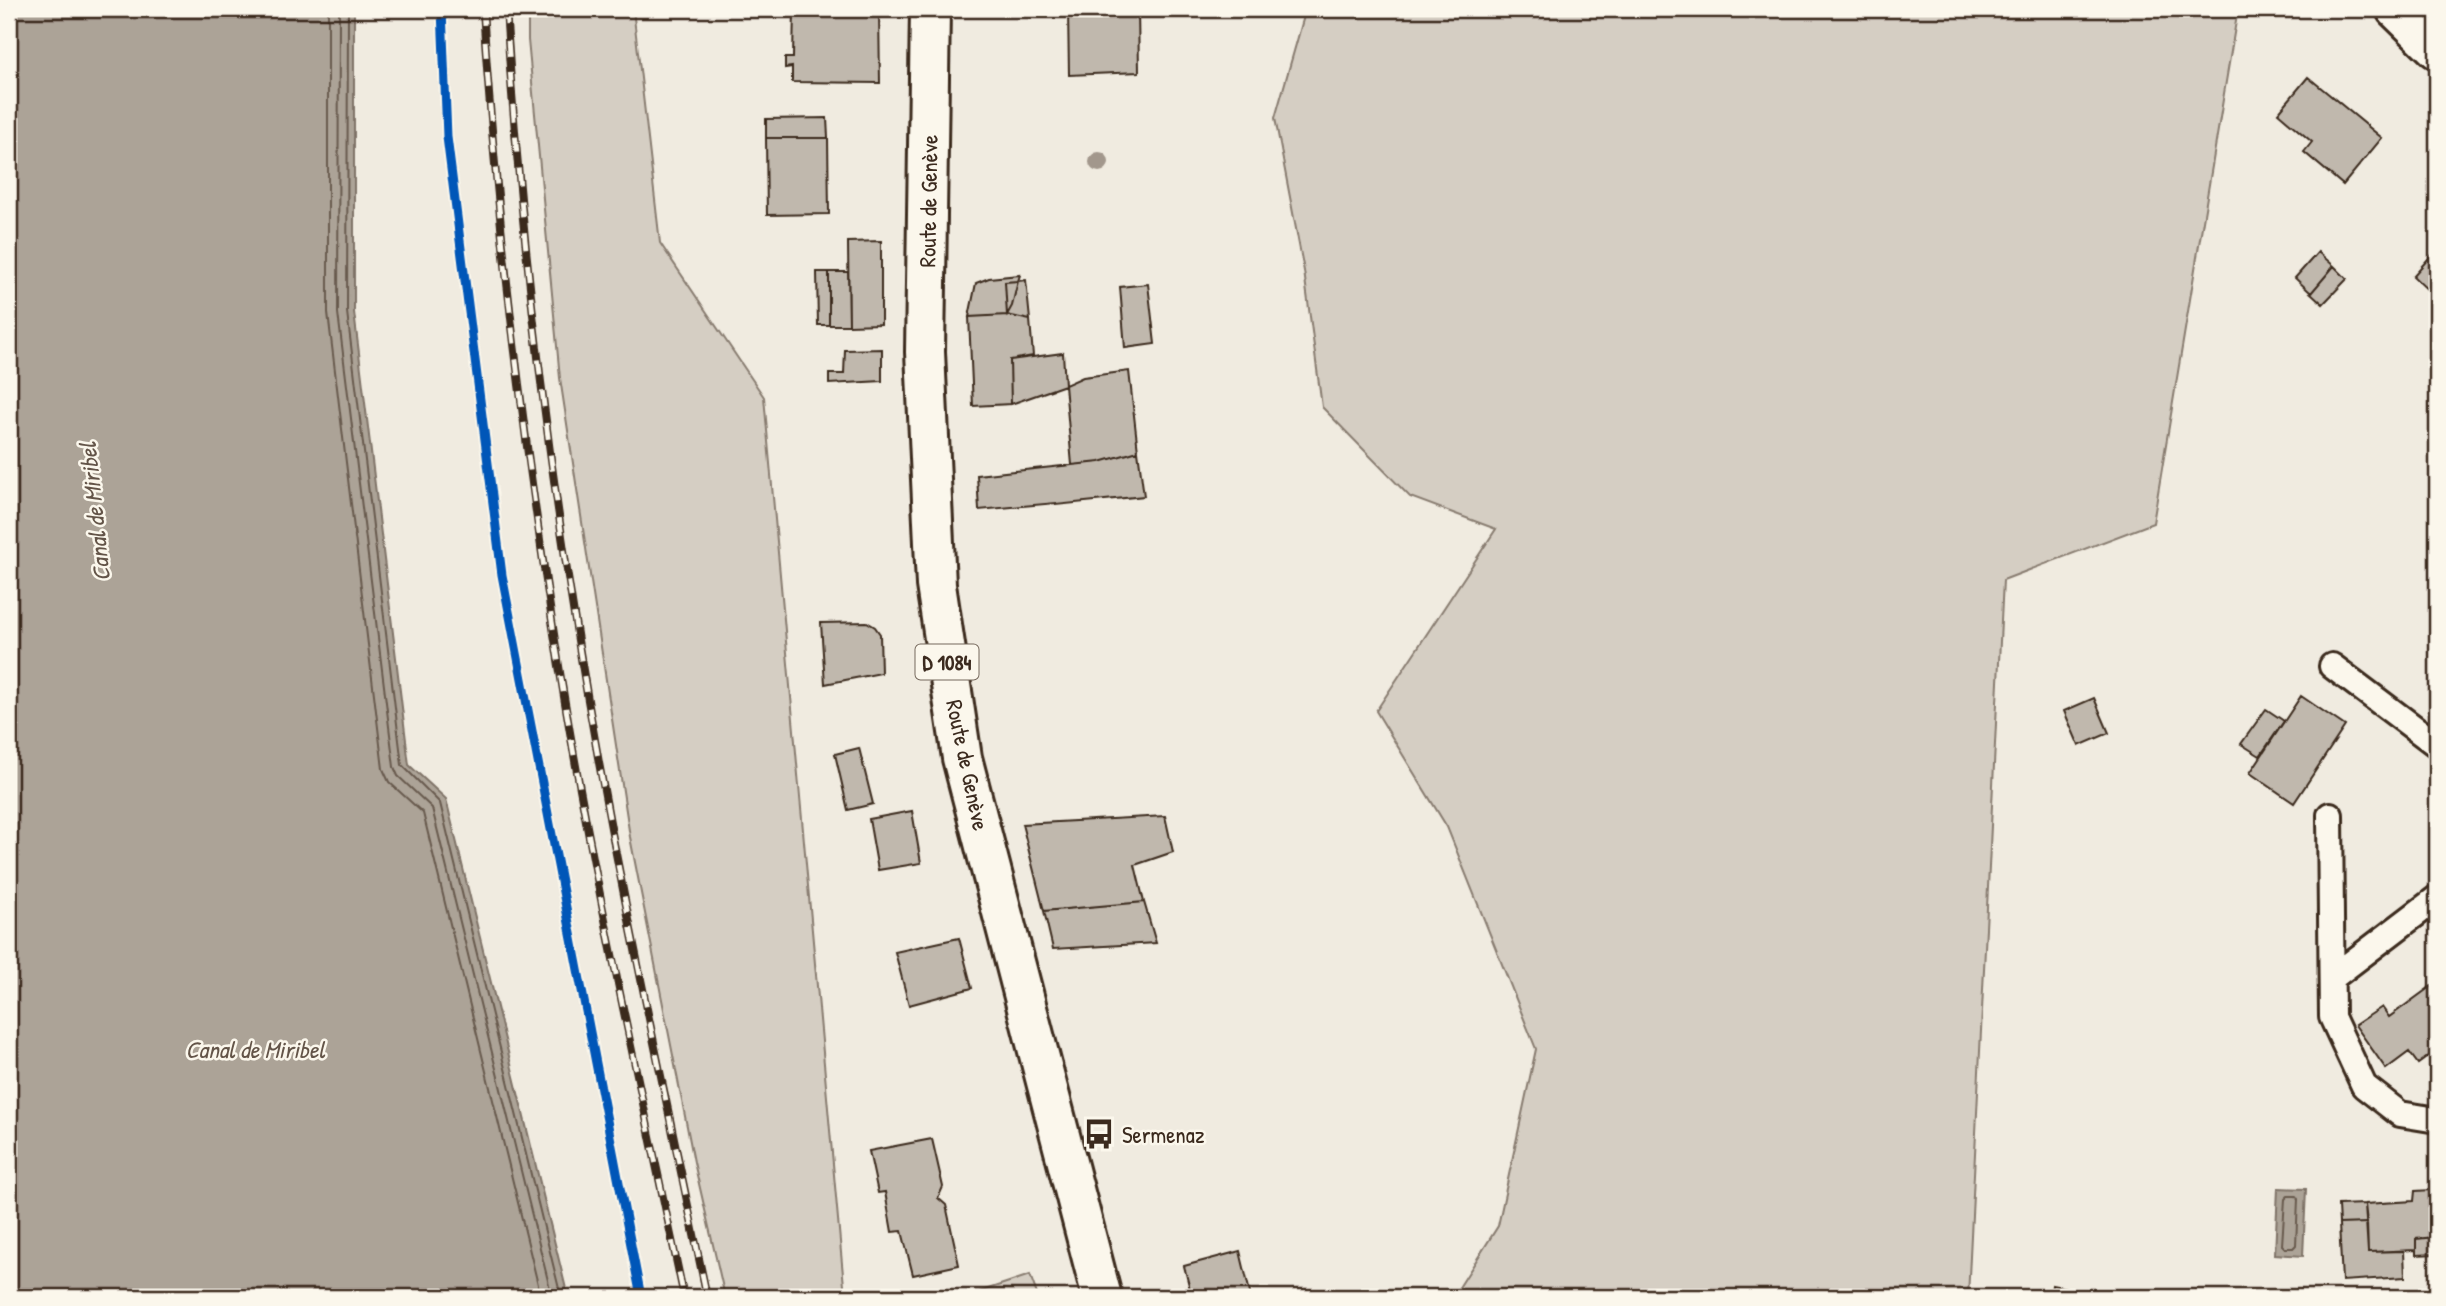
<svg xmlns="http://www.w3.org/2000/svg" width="2446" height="1306" viewBox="0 0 2446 1306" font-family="'Patrick Hand',sans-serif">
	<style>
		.green { fill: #d5cec3; stroke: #887c70; stroke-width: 2 }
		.water { fill: #aca397; stroke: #7f7367; stroke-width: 2 }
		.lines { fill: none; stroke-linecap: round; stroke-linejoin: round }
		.shore { stroke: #685a4e; stroke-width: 2 }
		.building { fill: #c0b8ad; stroke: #3b2a1e; stroke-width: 2 }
		.lane-casing { stroke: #3b2a1e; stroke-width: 30 }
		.street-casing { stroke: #3b2a1e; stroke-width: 44 }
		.primary-casing { stroke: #3b2a1e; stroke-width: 44 }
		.lane { stroke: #fbf7ec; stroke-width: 24 }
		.street { stroke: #fbf7ec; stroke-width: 38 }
		.primary { stroke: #fbf7ec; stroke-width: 38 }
		.rail-casing { stroke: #3b2a1e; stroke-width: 8 }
		.rail { stroke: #fbf7ec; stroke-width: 5; stroke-dasharray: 16; stroke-linecap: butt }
		.cycleway-casing { stroke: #fbf7ec; stroke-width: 13 }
		.cycleway { stroke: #0057b8; stroke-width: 9 }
		.tree { fill: #a2978c }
		.labels { text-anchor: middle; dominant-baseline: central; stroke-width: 5; stroke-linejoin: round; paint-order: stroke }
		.shield { fill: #fbf7ec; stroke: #75685c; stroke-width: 2 }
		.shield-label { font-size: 21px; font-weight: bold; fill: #3b2a1e }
		.street-label { font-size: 23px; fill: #3b2a1e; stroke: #fbf7ec }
		.poi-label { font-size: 23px; fill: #3b2a1e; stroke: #fbf7ec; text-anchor: start }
		.water-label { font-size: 24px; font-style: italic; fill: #635448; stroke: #fbf7ec }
	</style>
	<rect width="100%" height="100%" fill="#f0ebe0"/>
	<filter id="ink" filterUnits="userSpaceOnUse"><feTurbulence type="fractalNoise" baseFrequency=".0143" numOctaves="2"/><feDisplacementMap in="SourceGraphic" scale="14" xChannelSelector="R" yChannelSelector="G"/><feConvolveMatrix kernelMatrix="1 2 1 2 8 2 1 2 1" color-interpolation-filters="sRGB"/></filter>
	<g filter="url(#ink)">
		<path class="green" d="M528,9h105l27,234 104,154 81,900h-120l-31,-135 -64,-325 -70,-459 -32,-338z
			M1306,9h932l-85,514 -150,57 -35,717h-515l45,-71 38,-177 -89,-222 -71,-116 120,-182 -86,-32 -88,-90 -18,-136 -29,-153z
			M1030,1275l8,22h-74z"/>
		<path class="water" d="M9,9h345v303l55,453 37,34 122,498h-559z
			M2278,1188l28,1 -3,67 -28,-2z"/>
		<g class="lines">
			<path class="shore" d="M328,9v304l55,456 6,13 34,31 118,484
				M339,9l-1,304 56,454 4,9 34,32 120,489
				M348,9l-1,303 55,453 38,38 121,494
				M2288,1196h8l2,3 -2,46 -3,3h-8l-3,-3 3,-46z"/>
		</g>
		<path class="building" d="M794,9h85l1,74 -88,-1v-15l-7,1v-10h8z
			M1068,9h70l1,63 -70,3z
			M2308,77l74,61 -39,47 -39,-33 8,-10 -34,-29z
			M827,118l1,20h-62v-19z
			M766,138h62l1,76 -62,1z
			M881,241v83l-32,1 -1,-83z
			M2437,249v50l-24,-23z
			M2318,252l16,14 -23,27 -16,-15z
			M2334,266l13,13 -24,25 -12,-11z
			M817,272h12v53h-11z
			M829,272h19l1,53h-20z
			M1020,275l-2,6 -13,1 2,33 -38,2 7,-34 13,-5z
			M1026,280l4,40 -23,-5 5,-9 6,-25z
			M1018,281l-6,25 -5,9 -2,-33z
			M1148,284l7,60 -30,4 -5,-61z
			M1007,315l23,5 3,36 -23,4 1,44 -38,2 -4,-89z
			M882,349v32l-53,3v-10h15l1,-24z
			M1063,353l2,32 -54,19 -1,-44z
			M1129,371l9,80 -38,11 -28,3 -7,-80 18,-8z
			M1138,451l6,45 -88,9v-2l-77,7 -2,-35 123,-13z
			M867,622l8,5 5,7 1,39 -56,11 -4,-61z
			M2301,696l44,30 -51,77 -44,-30z
			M2094,698l15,35 -30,13 -15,-35z
			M2266,709l18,12 -24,35 -19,-12z
			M859,748l14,56 -25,6 -13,-56z
			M912,811l9,52 -43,7 -9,-51z
			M1165,816l8,36 -38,13 9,37 -100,9 -22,-87z
			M1144,902l12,41 -103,6 -9,-38z
			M959,938l13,50 -63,17 -14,-53z
			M2437,982v68l-19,14 -9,-12 -23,17 -31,-44 27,-18 7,10z
			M932,1139l11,48 -5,11 8,7 13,60 -46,10 -11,-44 -10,1 -7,-40 -7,1 -9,-42z
			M2432,1190l3,47 -19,2v11l-48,2 -3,-48 49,-3 1,-10z
			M2365,1204l2,19 -28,1 -1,-19z
			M2367,1223l1,29 36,-1 1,26 -63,4 -3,-57z
			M2435,1237v17l-19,1v-16z
			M1240,1251l11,46h-59l-8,-31z
			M2052,1285l60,12h-62z"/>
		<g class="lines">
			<g class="lane-casing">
				<path id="lane" d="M2332,666l105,79
					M2330,815l2,202 32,69 36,28 37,6
					M2332,978l105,-80"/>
			</g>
			<g class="street-casing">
				<path id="street" d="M2396,9l41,40"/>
			</g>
			<g class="primary-casing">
				<path id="primary" d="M930,9l-5,343 11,233 26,173 140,539"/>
			</g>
			<use href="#lane" class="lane"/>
			<use href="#street" class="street"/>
			<use href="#primary" class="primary"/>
			<g class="rail-casing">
				<path id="rail" d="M483,9c13,209 39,418 71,625 34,223 84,443 130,663
					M506,9c19,301 61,601 120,896 26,131 54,262 81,392"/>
			</g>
			<use href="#rail" class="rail"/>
			<g class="cycleway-casing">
				<path id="cycleway" d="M442,9l5,128 55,438 139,722"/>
			</g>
			<use href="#cycleway" class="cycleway"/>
		</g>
		<circle class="tree" cx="1099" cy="162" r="10"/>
	</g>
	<defs>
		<g id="bus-bare" transform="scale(2.415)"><path d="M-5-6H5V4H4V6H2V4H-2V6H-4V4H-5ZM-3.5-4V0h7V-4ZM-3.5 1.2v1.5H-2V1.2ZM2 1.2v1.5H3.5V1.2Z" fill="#3b2a1e" stroke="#fbf7ec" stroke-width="2.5" paint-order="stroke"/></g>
	</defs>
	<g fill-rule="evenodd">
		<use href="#bus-bare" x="1099" y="1134"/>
	</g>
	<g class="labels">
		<rect class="shield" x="915.5" y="644.5" width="63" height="35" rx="5"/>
		<g class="shield-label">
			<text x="947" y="662">D 1084</text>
		</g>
		<g class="street-label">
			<text transform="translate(928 201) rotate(-89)">Route de Genève</text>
			<text transform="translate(968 765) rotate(78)">Route de Genève</text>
		</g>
		<g class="poi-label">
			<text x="1122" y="1134">Sermenaz</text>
		</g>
		<g class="water-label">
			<text transform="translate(94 512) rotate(-96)">Canal de Miribel</text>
			<text x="255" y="1049">Canal de Miribel</text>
		</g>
	</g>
	<rect width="2446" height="1306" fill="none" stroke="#fbf7ec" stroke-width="35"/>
	<rect x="18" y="18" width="2411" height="1271" fill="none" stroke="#3b2a1e" stroke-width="2.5" filter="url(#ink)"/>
</svg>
